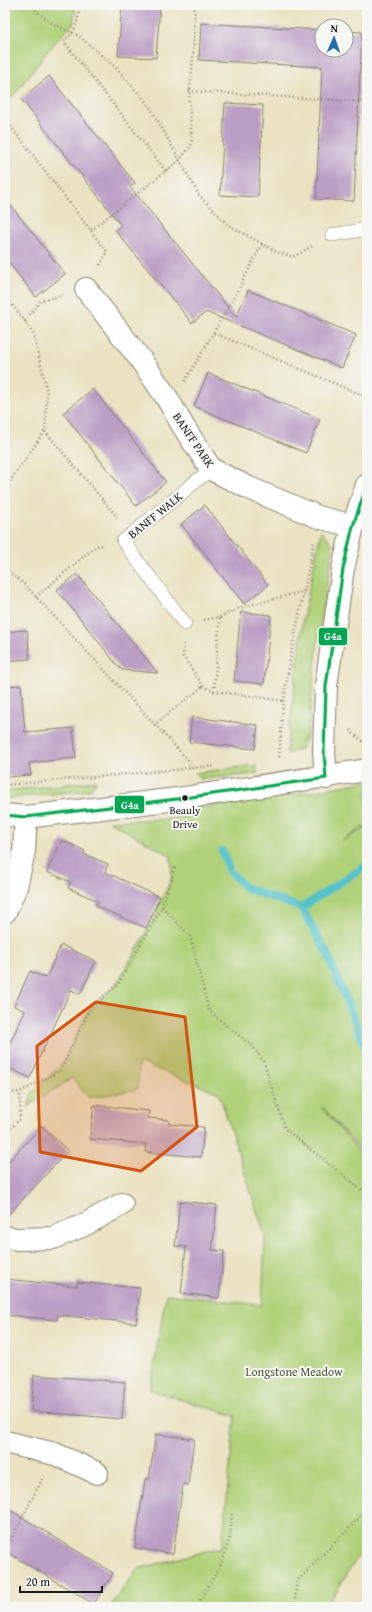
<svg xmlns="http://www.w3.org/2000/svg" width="372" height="1612" viewBox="0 0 372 1612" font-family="'Gentium Book Plus',serif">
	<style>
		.green { fill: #b0d179; stroke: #66764a }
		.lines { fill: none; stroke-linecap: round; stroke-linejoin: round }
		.stream { stroke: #55c2c9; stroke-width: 8 }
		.building { fill: #ba9ec4 }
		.lane-casing { stroke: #837f6e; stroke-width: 14 }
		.street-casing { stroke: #837f6e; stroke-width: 24 }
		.path { stroke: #837f6e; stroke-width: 2.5; stroke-dasharray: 1 3; stroke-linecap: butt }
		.lane { stroke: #fff; stroke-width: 13 }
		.street { stroke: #fff; stroke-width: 22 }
		.bus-1-casing { stroke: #f6f6f2; stroke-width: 6 }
		.bus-1 { stroke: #00a651; stroke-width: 3 }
		.marked { fill: #d4530e; fill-opacity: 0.2; stroke: #d4530e; stroke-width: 3; stroke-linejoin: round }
		.bus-dot { fill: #1c1c1c; stroke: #f6f6f2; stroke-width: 1.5 }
		.labels { text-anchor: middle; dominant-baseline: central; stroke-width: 4; stroke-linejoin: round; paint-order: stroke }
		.bus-label { font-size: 11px; fill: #1c1c1c; stroke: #f6f6f2 }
		.street-label { font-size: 12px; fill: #1c1c1c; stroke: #f6f6f2 }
		.park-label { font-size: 12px; fill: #505b3d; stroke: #f6f6f2 }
		.line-badge { stroke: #f6f6f2; stroke-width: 1.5 }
		.badge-label { font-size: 11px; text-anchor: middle; font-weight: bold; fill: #fff }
	</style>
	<rect width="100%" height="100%" fill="#f6f6f2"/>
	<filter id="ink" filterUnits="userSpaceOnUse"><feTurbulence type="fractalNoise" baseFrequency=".025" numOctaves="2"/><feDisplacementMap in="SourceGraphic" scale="8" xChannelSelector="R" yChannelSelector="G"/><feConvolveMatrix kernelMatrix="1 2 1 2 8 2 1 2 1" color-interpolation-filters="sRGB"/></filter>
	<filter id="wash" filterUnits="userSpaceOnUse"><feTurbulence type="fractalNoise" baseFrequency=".012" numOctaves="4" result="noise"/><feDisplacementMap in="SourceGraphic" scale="16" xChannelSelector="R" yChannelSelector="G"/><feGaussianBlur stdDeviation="0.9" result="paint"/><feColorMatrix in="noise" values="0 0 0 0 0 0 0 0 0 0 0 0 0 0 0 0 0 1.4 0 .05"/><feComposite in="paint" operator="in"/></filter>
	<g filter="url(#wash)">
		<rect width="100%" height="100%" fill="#eae2c1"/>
		<path class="green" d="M5,5h71l-3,19 -17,17 -51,65z
			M321,531l9,9 3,9 -15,90 -10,93 -6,16 -16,6 17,-135z
			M256,765l1,9 -58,5 -3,-6z
			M96,781l-6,9 -85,9v-8z
			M367,781v44l-25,16 25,-14v330l-45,-50 45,54v388l-8,6 -33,52h-216l27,-38 85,-22 13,-131 -85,-26 16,-96 96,11 3,-69 -46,-143 -80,-31 -1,27 -49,9 -17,-20 -44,29 5,-15 30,-29 24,-50 27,-26 27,-44 31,-65 -1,-22 -62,-35 59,-2 26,-4 2,-7 114,-16z"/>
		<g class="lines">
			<path class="stream" d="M222,851l8,21 16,16 55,20
				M301,908l26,45 40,98
				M301,908l66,-43"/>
		</g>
		<g id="blocks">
			<path class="building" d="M122,5h38l-4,53 -38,-2z
				M201,23l121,7v20h24v-19l16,1 -8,169 -38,-2 6,-132 -123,-7z
				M49,76l86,107 -5,4 106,130 12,-27 108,45 -14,33 -136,-56 -14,11 -77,-93 6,-5 -100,-126z
				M225,103l38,2 -5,92 -38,-2z
				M5,198l60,76 -29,23 -31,-39z
				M208,373l112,46 -14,34 -112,-47z
				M93,389l73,93 -30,24 -73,-93z
				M205,505l63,80 -24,19 -63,-80z
				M77,574l61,75 20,24 -36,-3 -4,-4 -61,-76z
				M241,612l30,3 -7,69 -30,-3z
				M27,630l3,29 -25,2v-29z
				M21,685l4,47 48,-4 3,30 -47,5 2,12 -26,2v-91z
				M192,717l66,8 -3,24 -66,-7z
				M62,840l23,11 -1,3 24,10 -3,8 55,25 -14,31 -50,-22 2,-5 -30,-13 3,-6 -24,-10z
				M61,945l35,16 -16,33 -9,-4 -41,88 -25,-12v-13l20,-42 -11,-5 16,-35 16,7z
				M94,1105l55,6 -1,7 21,2v4l35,3 -3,30 -56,-5 1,-8 -56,-5z
				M42,1126l26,25 -63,67v-53z
				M180,1201l37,4 -5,45 12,1 -5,47 -38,-5 5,-46 -11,-1z
				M5,1279l72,7v-4l63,6 -4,35 -78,-8 -1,5 -52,-5z
				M34,1375l91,7 -3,37 -91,-8z
				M156,1434l38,5 -6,46 -5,-1 -10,70 -38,-6 10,-69h4z
				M5,1507l108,66 -19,31 -89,-53z"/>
		</g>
	</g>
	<g filter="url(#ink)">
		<use href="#blocks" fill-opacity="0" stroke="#837f6e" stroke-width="1"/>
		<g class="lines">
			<g class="lane-casing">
				<path id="lane" d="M332,235l35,-6
					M185,624l-62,-83 88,-72"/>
			</g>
			<g class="street-casing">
				<path id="street" d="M86,289l55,71 26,38 16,28 28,43 38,19 69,29 35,9
					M326,778l-2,-26 2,-66 17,-117 10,-43 14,-41
					M5,815l21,2 151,-18 190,-29
					M5,912l11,-25 8,-36 2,-34
					M5,1237l12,2 36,-1 31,-13 38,-21
					M5,1442l50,12 42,19"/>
			</g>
			<path class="path" d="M29,5l21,17 29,14 36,31 34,38 50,90 29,30 49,27 16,5 21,-12
				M80,5c-3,18 -3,24 -16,37l102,129
				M189,91l178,11
				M6,120l101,132 -8,15
				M91,230l89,-70 12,-16 -3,-44 4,-42 2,-53
				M5,296l20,25 15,-20 23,-6
				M214,333l153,64
				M185,381l49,-83 28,-54
				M45,431l73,87
				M5,488l40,-57 2,-40 -13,-55 -9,-15
				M5,569l18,14 165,177 3,8
				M36,597l60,-51 7,-1
				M361,619l6,-1
				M204,620l16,-3 19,-9 66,-17
				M184,644l-1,12 20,30 11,5 70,10
				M214,691l6,-74
				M154,725l49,-39
				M351,730l1,3 15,11
				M279,757c2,-19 2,-38 5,-57 7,-54 20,-106 30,-159
				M5,785l210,-19
				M162,907l28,29 19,75 43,35 11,14 22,69 82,65
				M5,1093l15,-1 40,-21 30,-63 28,-24 44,-77 13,-40
				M5,1134l15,-15v-27
				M5,1551l39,-75
				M196,1607l24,-41 10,-29 2,-23
				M294,1607l3,-26 62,-63 8,-17"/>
			<use href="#lane" class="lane"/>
			<use href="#street" class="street"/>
			<g class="bus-1-casing">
				<path id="bus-1" d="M5,815l21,2 151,-18 149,-21 -2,-26 2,-66 17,-117 10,-43 14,-41"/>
			</g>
			<use href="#bus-1" class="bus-1"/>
		</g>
	</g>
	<path class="marked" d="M96,1002l89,15 12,110 -56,44 -101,-19 -3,-106z"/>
	<circle class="bus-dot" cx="185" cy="798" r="3.5"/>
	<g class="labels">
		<g class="bus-label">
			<text x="185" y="810">Beauly<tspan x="185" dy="14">Drive</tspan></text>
		</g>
		<g class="street-label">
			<text transform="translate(194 440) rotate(56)">BANFF PARK</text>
			<text transform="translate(155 515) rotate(-39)">BANFF WALK</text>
		</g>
		<g class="park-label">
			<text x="294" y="1371">Longstone Meadow</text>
		</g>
	</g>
	<g class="line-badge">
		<rect x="318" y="627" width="30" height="19" rx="4" fill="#00a651"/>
		<rect x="114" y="795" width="31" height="19" rx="4" fill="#00a651"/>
	</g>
	<g class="badge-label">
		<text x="333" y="640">G4a</text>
		<text x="130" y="809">G4a</text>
	</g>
	<rect width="372" height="1612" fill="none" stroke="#f6f6f2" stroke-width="20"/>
	<g transform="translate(334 38) rotate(2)"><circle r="19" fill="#f6f6f2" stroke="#9f9f9c"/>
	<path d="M0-3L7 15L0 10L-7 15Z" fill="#1f6fb2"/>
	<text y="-6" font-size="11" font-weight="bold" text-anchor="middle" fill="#1c1c1c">N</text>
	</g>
	<path d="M20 1586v6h82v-6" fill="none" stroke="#1c1c1c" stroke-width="2"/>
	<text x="26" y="1586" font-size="12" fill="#1c1c1c" stroke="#f6f6f2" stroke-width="3" paint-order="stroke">20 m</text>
</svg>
